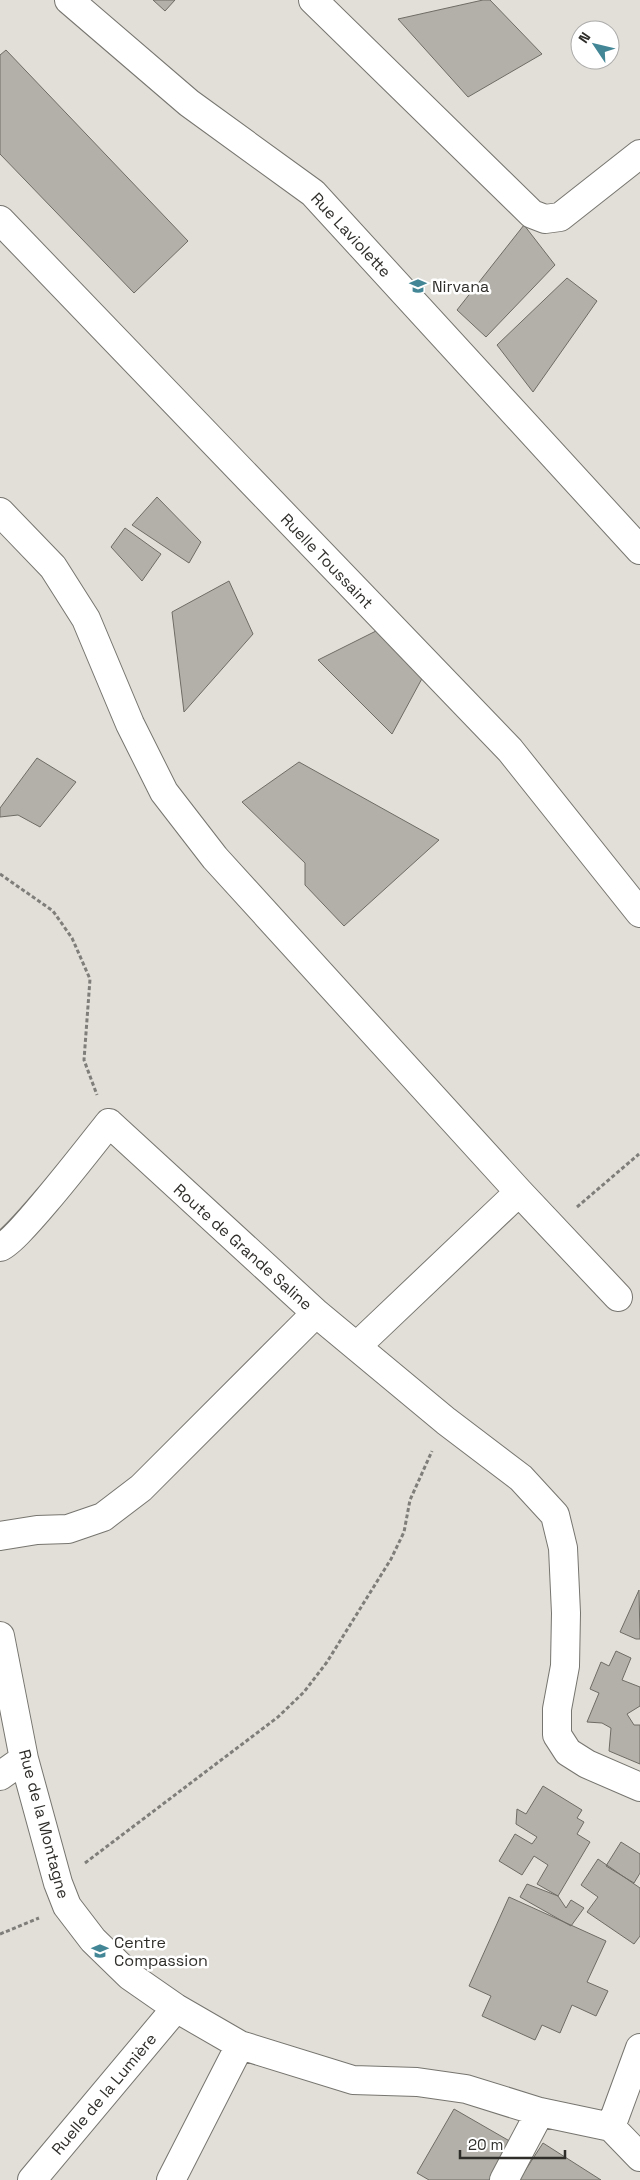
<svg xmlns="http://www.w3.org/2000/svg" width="640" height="2180" viewBox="0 0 640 2180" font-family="'Space Grotesk',sans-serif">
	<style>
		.building { fill: #b2b0a8; stroke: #6e6c65 }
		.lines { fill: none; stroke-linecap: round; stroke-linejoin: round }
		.street-casing { stroke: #77756f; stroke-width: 30 }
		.path { stroke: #807e7a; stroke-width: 3; stroke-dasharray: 4 2.5; stroke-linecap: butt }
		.street { stroke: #fff; stroke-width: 28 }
		.labels { text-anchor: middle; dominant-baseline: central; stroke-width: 5; stroke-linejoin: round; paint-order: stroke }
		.street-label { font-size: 16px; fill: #2f2e2b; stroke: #fff }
		.poi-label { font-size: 16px; fill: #2f2e2b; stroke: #fff; text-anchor: start }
	</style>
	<rect width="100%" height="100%" fill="#e1dfd8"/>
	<path class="building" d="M153,0h22l-10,11z
		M483,0h7l52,54 -74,43 -70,-78z
		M6,50l182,191 -54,52 -134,-139v-99z
		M524,225l31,40 -69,72 -29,-27z
		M567,278l30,23 -64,91 -36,-47z
		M157,497l44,45 -12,21 -57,-38z
		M125,528l36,26 -19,27 -31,-34z
		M229,581l24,53 -69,78 -12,-100z
		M382,628l43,45 -33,61 -74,-74z
		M37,758l39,24 -36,45 -22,-12 -18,2v-9z
		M299,762l140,78 -95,86 -39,-41v-22l-63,-61z
		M639,1590l1,49h-4l-16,-7z
		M616,1651l15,7 -9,22 18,7v19l-13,8 7,11h6v39l-31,-13 2,-23 -9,-5 -15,-1 12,-29 -9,-4 11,-27 8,4z
		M543,1786l39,24 -5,8 7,4 -7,12 13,8 -32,54 -21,-12 11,-19 -14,-9 -12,19 -23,-14 16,-27 17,10 5,-7 -21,-13 1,-15 9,5z
		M621,1842l19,12v19l-6,10 -28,-17z
		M598,1859l42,29v48l-6,8 -47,-32 11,-15 -17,-12z
		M527,1884l31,12 8,12 5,-8 13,8 -13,18 -51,-29z
		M509,1897l97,44 -19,41 21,9 -12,25 -24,-11 -12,28 -18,-8 -7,15 -53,-24 9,-20 -22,-10z
		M454,2109l59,34 -21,37h-63l-12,-7z
		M543,2143l58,37h-82z"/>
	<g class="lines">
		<g class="street-casing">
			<path id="street" d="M69,0l120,103 124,90 327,357
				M313,0l219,214 13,5 15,-2 80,-63
				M0,220l510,530 130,163
				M0,512l53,55 33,52 44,105 34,68 51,66 304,334 99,105
				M0,1247c16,-4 93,-104 109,-124l207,190 -175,175 -38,29 -35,12 -31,1 -37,6
				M316,1313l130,108 75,57 34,37 8,33 3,65 -1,53 -8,43v26l11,17 19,12 53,23
				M357,1346l162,-154
				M0,1636l24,123 34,124 9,23 26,34 37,36 46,32 64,37 113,35 64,2 49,7 74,23 71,15 29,30
				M0,1776l24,-17
				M611,2127l29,-79
				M32,2180l144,-172
				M171,2180l69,-135
				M504,2180l36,-68"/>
		</g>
		<path class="path" d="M0,874l53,37 19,27 18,41 -6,81 13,35
			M577,1207l62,-53
			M85,1863l193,-146 26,-25 23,-30 64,-103 13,-27 6,-32 22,-49
			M0,1934l39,-16"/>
		<use href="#street" class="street"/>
	</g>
	<defs>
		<g id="school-bare" transform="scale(1.35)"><path d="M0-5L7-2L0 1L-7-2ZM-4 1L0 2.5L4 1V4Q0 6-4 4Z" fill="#438796" stroke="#fff" stroke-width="2.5" paint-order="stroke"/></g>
	</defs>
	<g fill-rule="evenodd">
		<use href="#school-bare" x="418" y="286"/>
		<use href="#school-bare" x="100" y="1951"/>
	</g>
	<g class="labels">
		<g class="street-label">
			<text transform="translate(351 235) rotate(47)">Rue Laviolette</text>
			<text transform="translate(327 561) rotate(46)">Ruelle Toussaint</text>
			<text transform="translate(243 1247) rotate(42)">Route de Grande Saline</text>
			<text transform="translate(44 1824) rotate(75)">Rue de la Montagne</text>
			<text transform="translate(104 2094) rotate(-50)">Ruelle de la Lumière</text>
		</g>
		<g class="poi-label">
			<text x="432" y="286">Nirvana</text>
			<text x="114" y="1942">Centre<tspan x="114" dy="18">Compassion</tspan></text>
		</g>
	</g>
	<g transform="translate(595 45) rotate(305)"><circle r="24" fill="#ffffff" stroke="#acabaa"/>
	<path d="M0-4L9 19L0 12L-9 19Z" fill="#438796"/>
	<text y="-8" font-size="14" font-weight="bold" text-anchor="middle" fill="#2f2e2b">N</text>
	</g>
	<path d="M460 2150v8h105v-8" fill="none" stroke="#2f2e2b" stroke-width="2.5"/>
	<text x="468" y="2150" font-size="15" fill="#2f2e2b" stroke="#ffffff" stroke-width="4" paint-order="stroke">20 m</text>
</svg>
